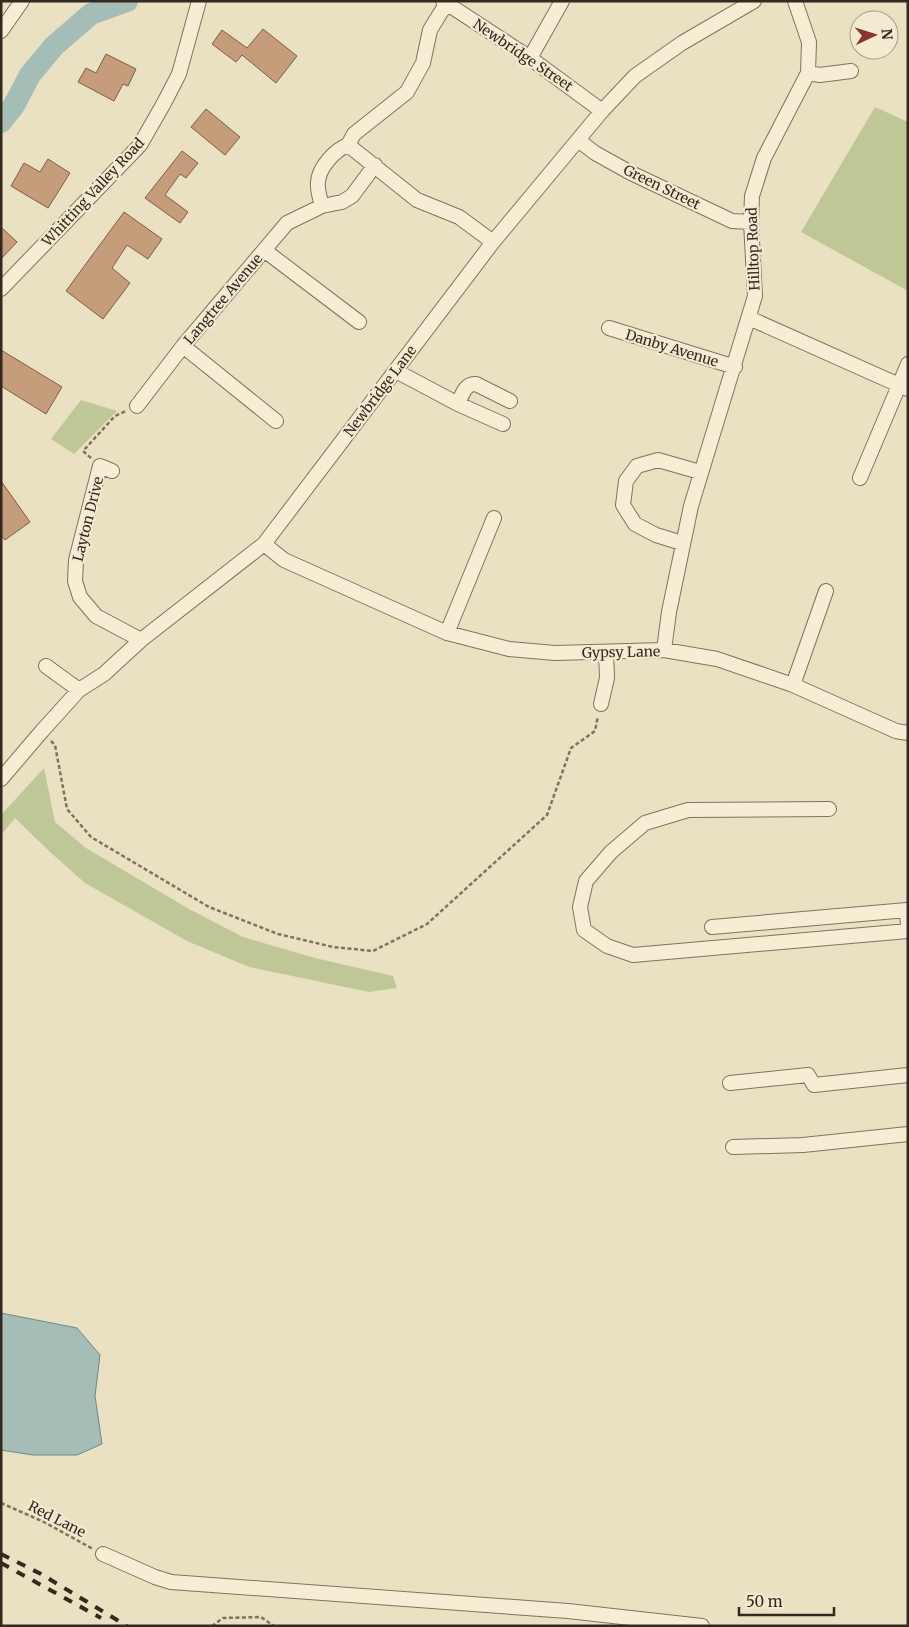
<svg xmlns="http://www.w3.org/2000/svg" width="909" height="1627" viewBox="0 0 909 1627" font-family="Merriweather,serif">
	<style>
		.green { fill: #bfc797 }
		.water { fill: #a4bdb7; stroke: #6c8a84 }
		.lines { fill: none; stroke-linecap: round; stroke-linejoin: round }
		.river { stroke: #a4bdb7; stroke-width: 22 }
		.building { fill: #c59d7b; stroke: #7f5d43 }
		.minor-casing { stroke: #82725b; stroke-width: 16 }
		.path { stroke: #82725b; stroke-width: 2.5; stroke-dasharray: 4 2.5; stroke-linecap: butt }
		.minor { stroke: #f6edd5; stroke-width: 14 }
		.rail { stroke: #33291e; stroke-width: 4; stroke-dasharray: 9 9; stroke-linecap: butt }
		.labels { text-anchor: middle; dominant-baseline: central; stroke-width: 4.5; stroke-linejoin: round; paint-order: stroke }
		.street-label { font-size: 14px; fill: #33291e; stroke: #f2ead1 }
	</style>
	<rect width="100%" height="100%" fill="#eae0c2"/>
	<path class="green" d="M875,107l33,15v169l-107,-59z
		M81,400l36,11 -43,43 -23,-15z
		M44,768l11,54 31,26 103,61 54,28 72,21 78,18 4,12 -28,4 -120,-25 -62,-26 -102,-58 -35,-31 -35,-34 -14,17v-20z"/>
	<path class="water" d="M1,1313l76,15 23,27 -5,41 7,48 -25,11h-44l-32,-5z"/>
	<g class="lines">
		<path class="river" d="M1,122l12,-15 17,-32 24,-29 37,-32 36,-13"/>
	</g>
	<path class="building" d="M263,29l34,27 -21,27 -34,-28 -6,7 -24,-18 10,-14 25,18z
		M106,54l30,15 -8,17 -5,-2 -9,17 -36,-19 8,-14 10,5z
		M206,109l34,28 -15,18 -34,-28z
		M182,151l16,12 -12,15 -6,-4 -15,21 23,17 -8,11 -35,-25z
		M48,159l22,14 -22,35 -37,-22 13,-23 16,9z
		M124,212l38,27 -14,20 -21,-14 -15,23 18,15 -27,36 -37,-28z
		M1,227l16,15 -16,17z
		M1,350l61,37 -16,27 -45,-28z
		M1,481l29,41 -25,18 -4,-5z"/>
	<g class="lines">
		<g class="minor-casing">
			<path id="minor" d="M443,1l87,57 72,53
				M446,4l-16,26 -7,33 -16,29 -53,42 -6,11 69,55 42,17 34,25
				M1,31l21,-30
				M530,58l32,-57
				M808,73l12,2 31,-4
				M578,140l17,13 36,20 101,48 19,1
				M322,206c-2,-7 -5,-17 -4,-24 1,-15 17,-32 30,-37
				M264,250l95,72
				M1,289l139,-144 24,-42 15,-29 20,-73
				M749,318l159,71
				M609,328l126,39
				M183,346l93,75
				M396,371l62,33c4,-9 7,-21 18,-20l34,17
				M458,404l45,20
				M137,406l46,-60 104,-123 35,-17 20,-4 10,-6 23,-31
				M112,471l-12,-5 -24,94 -1,21 5,16 16,19 45,24
				M860,478l48,-114
				M682,543l-26,-8 -21,-11 -12,-19 3,-24 11,-15 21,-6 42,12
				M264,544l20,16 163,73 62,16 46,4 109,-3 53,9 76,26 103,46 12,2
				M447,633l47,-115
				M664,650l5,-38 22,-106 64,-210 -4,-74 1,-26 12,-38 44,-85 1,-31 -14,-41
				M46,666l33,24
				M793,685l33,-94
				M601,704l6,-26 -1,-26
				M1,779l41,-48 37,-41 25,-16 37,-34 123,-96 229,-302 109,-131 33,-35 47,-33 72,-42
				M829,809l-141,1 -43,13 -34,29 -25,29 -6,26 4,23 23,16 26,9 275,-24
				M712,927l195,-17 1,17
				M730,1083l78,-8 6,10 94,-10
				M733,1147l70,-2 105,-11
				M103,1554l52,23 16,5 397,29 134,15"/>
		</g>
		<path class="path" d="M91,458l-8,-7 32,-35 11,-5
			M51,741l4,4 12,64 24,28 118,70 69,27 55,13 40,4 54,-27 120,-109 24,-67 24,-17 3,-15
			M1,1503l43,19 49,27
			M212,1626l11,-8 38,-1 13,9"/>
		<use href="#minor" class="minor"/>
		<path class="rail" d="M1,1554l40,20 86,52
			M1,1563l100,55"/>
	</g>
	<g class="labels">
		<g class="street-label">
			<text transform="translate(523 55) rotate(34)">Newbridge Street</text>
			<text transform="translate(662 187) rotate(26)">Green Street</text>
			<text transform="translate(93 192) rotate(-47)">Whitting Valley Road</text>
			<text transform="translate(753 249) rotate(-92)">Hilltop Road</text>
			<text transform="translate(223 299) rotate(-50)">Langtree Avenue</text>
			<text transform="translate(672 348) rotate(17)">Danby Avenue</text>
			<text transform="translate(380 391) rotate(-53)">Newbridge Lane</text>
			<text transform="translate(88 519) rotate(-76)">Layton Drive</text>
			<text transform="translate(621 652) rotate(-1)">Gypsy Lane</text>
			<text transform="translate(57 1519) rotate(27)">Red Lane</text>
		</g>
	</g>
	<rect width="909" height="1627" fill="none" stroke="#33291e" stroke-width="5"/>
	<g transform="translate(874 35) rotate(86)"><circle r="24" fill="#f2ead1" stroke="#a69d89"/>
	<path d="M0-4L9 19L0 12L-9 19Z" fill="#8c3330"/>
	<text y="-8" font-size="14" font-weight="bold" text-anchor="middle" fill="#33291e">N</text>
	</g>
	<path d="M739 1607v8h95v-8" fill="none" stroke="#33291e" stroke-width="2.5"/>
	<text x="746" y="1607" font-size="15" fill="#33291e" stroke="#f2ead1" stroke-width="4" paint-order="stroke">50 m</text>
</svg>
